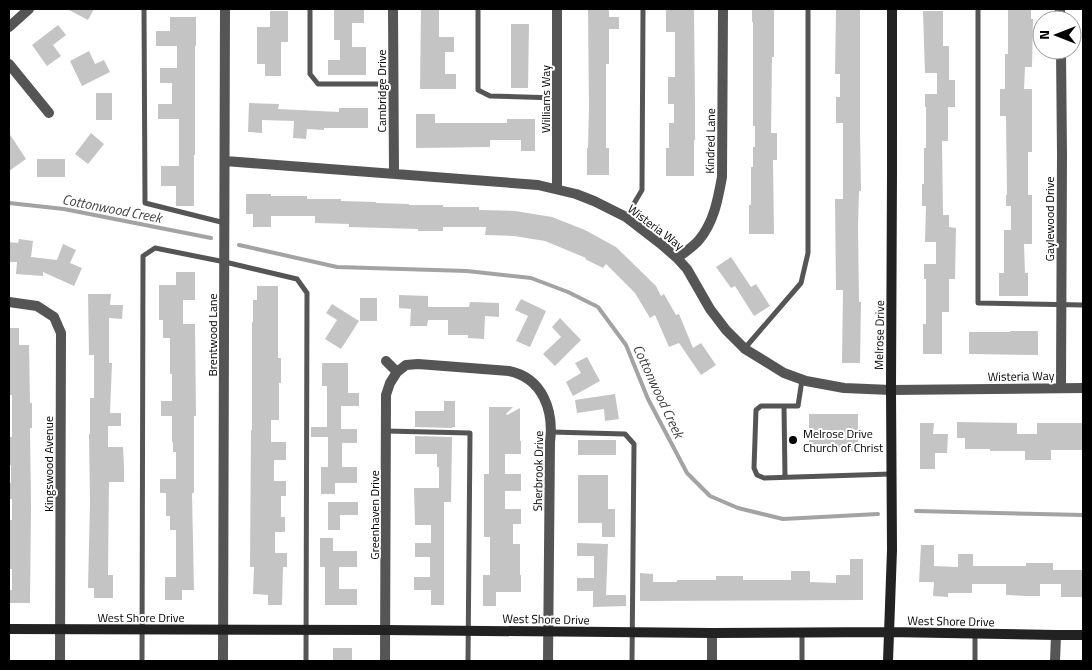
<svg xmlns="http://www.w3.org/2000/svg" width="1092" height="670" viewBox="0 0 1092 670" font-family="'Titillium Web',sans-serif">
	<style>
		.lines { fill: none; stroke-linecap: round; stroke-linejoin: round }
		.stream { stroke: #a3a3a3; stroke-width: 4 }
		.building { fill: #c4c4c4 }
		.lane { stroke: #555; stroke-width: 5 }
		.street { stroke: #555; stroke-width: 10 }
		.secondary { stroke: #222; stroke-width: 10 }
		.poi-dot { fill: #000; stroke: #fff; stroke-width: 2 }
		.labels { text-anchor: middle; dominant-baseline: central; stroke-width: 4; stroke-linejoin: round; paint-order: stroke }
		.street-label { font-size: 12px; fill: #000; stroke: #fff }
		.poi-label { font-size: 12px; fill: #000; stroke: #fff; text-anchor: start }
		.water-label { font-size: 14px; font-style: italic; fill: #444; stroke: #fff }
	</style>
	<rect width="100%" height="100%" fill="#fff"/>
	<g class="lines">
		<path class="stream" d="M9,203l55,6 147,29
			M239,245l98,22 130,4 64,7 37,14 30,15 28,38 22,54 39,74 23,23 28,12 45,11 95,-5
			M916,511l167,4"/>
	</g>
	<path class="building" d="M67,9h27l-6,11z
		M334,9h30v14h-12v24h14v28h-38v-15h12v-20h-6z
		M421,9h18v28h15v15h-9v22h11v15h-36z
		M588,9h21v8h10v12h-10v35h-3v84h3v27h-22v-27h1l1,-41z
		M666,9h28l1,95v36h-1v36h-28v-28h3v-25h5v-19h-6v-27h7v-45h-9z
		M752,9h22v48h-2l-1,76h6v27h-4l1,74h-25v-29h2v-38h2v-20h2v-21h-2v-104h-1z
		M836,9h24v121l1,61h-2l-1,35 1,76h2l-1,61h-18l1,-73h-7l-1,-91h8v-76h-7v-26h4v-23h-5z
		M1008,9h23v10h2l-1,48h-7l-1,22h8v63h-4v43h4v49h-8l1,29h3v23h-29v-23h5v-43h7v-24h-5v-11h1l-1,-79h-6v-27h5v-35h3z
		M270,11h18v31h-7v34h-16v-12h-8v-37h13z
		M923,11h20v35h6v34h6v27h-7v34h-6l1,74h6v12l7,1 -1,51h-6v33h-7v42h-19v-30h3v-45h-2v-15h12v-22h-11l1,-36h-4v-22h2v-36h2v-41h-1v-13h12v-21h-12z
		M170,17h26v29h-1v109h-1v51h-18v-20h-15v-20h18v-47h-21v-15h14v-21h-12v-15h17v-22h-21v-15h14z
		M511,24h18l-1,64h-17z
		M58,25l8,10 -13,10 8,11 -14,10 -15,-21z
		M89,51l6,13 9,-4 6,12 -28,14 -12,-25z
		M96,93h16v27h-16z
		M249,103l30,1 -1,5 61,3v-4h29v20h-44v2l-17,-1 -1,10 -13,-1 1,-17 -32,-1v13l-14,-1z
		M416,114h19v9h72v-4h28v32h-14v-11h-31v7l-74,1z
		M9,133l17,26 -17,12z
		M91,133l13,11 -16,20 -13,-10z
		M37,159h28v18h-28z
		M246,194h25v2h36v3h34v2l35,1v1l33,1v1h34v2h36v3l36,1 37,6 33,13 31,17 40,39 5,10 3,-2 12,21 3,-1 14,34 8,-5 15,22 -15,10 -22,-32 -10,4 -14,-32 -5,3 -15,-25 -29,-29 -3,4 -18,-9 1,-1 -41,-17 -31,-5 -29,-1 1,-8h-43v4h-25v-2l-69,-2v-3l-34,-1v-7h-44v11h-18v-13h-7z
		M19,239l14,2 -2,16 26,3 6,-16 13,6 -6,13 12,5 -8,18 -31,-14v4l-27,-2 1,-12h-8v-20l9,1z
		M731,257l20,30 5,-3 14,22 -16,10 -19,-30 -4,2 -15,-21z
		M176,272h19v28h-12v24h12l1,92h-2v77h-2l2,97h-12v10h-17v-23h11v-47h-6v-14h-4v-23h-6v-14h16v-27h-3v-10h-1v-26h-11v-15h11v-27h-2v-36h-7v-18h-4v-35h17z
		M257,286h21v72h3v25h-2v37h-8v22h15v18h-12v21h12v15h-5v21h4v15h-10v21h12v14h-4l-1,38h-14v-10l-15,-1 1,-27h-4l1,-137h1v-108h1v-22h4z
		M88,294h23l-1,11h13l-1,14 -13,-1v45h3l-2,50h11v13h-13v21h15l1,21v14h-15l-1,93h5v23h-19v-10h-6l2,-85 -1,-69h1v-36h4v-43h-5z
		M399,295l29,1v11h41l1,-5 29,1v14l-14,-1 -1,23 -16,-1v-3h-20v-15h-20l-1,6h-17l1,-17 -12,-1z
		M360,298h17v23h-17z
		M521,299l25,12 -16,36 -14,-6 12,-25 -13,-6z
		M332,304l27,17 -18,28 -16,-10 12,-19 -11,-7z
		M560,318l21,22 -26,26 -12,-12 18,-17 -9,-10z
		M9,328h10v17h10l1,58h2v25h-2l1,78 -1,97h-21v-13h3v-21h-2l-1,-49h3v-21h-3v-16h2v-18h-2v-28h3v-42h-3z
		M1010,331h28v24l-69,-1v-22h41z
		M587,357l13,24 -27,15 -7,-14 15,-9 -6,-10z
		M322,363h26v30h11v13h-18v23h16v14h-15v24h15v16h-22v11h-14v-27h7v-30h-17v-10h16v-41h-5z
		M615,394l4,25 -14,2 -1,-12 -27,4 -2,-13z
		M444,401h11v26h-3v1l-37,-1v-16h29z
		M489,407h24l-7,7 1,1 13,-7v33h1v13h-16v20h16v17h-16v18h16v15h-8v20h7v31h1v17h-25v14h-13v-31h7v-38h-6v-63h5z
		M809,414h49v37l-49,-1z
		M957,422l60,1v11h20v-11h46v27h-32v10h-26v-9h-35v-2h-25v-11h-8z
		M920,423h14l-1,11h15l-1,19h-12v16h-15z
		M415,436l37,1 -1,65h-7v103h-13v-15h-17v-13h16v-20h-15v-14h16v-18h-16l-1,-37h25v-21h-2v-13h-22z
		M578,440h38v15h-38z
		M578,475h30v34h7v28h-13v-14h-24z
		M328,502h30v13h-18v15h-12z
		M320,538h13v13h24v16h-18v22h18v16h-32v-38h-5z
		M577,543l31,1 -2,51h20v11l-33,1v-16h-16v-13h17v-22h-17z
		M921,545h13v21l24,1v-13h15v12h53v-3h27v7h30v27h-22v-13h-21v12h-14l-20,-1v-11h-34v9h-24v4l-15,-1 1,-14h-15z
		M850,559h13v41l-223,1v-28l13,1v8h24v-2h39v-4h27v4h48v-9h19v11l26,1v-8h14z
		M333,648h19v13h-19z"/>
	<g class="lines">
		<path class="lane" d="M144,9l1,194 80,20
			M310,9v65l8,10h75
			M478,9v81l12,6 67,2
			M978,9v294l105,2
			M626,217l16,-27 1,-181
			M745,348l56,-65 7,-30v-244
			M802,380l-4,26h-37l-5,4 -2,58 3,7 7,3 127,-4
			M784,406l1,71
			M386,431l84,2 -2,228
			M551,432l74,2 9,10 -2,217
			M802,633v28
			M142,661l1,-405 12,-8 70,14 72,17 10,14 -1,368
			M975,661v-27"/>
		<path class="street" d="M393,9l1,164
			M1060,9v11
			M9,27l20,-18
			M1061,50l1,105 -1,232
			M9,64l40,49
			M225,161l313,24 38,9 18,7 32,16 35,27 16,14 10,11 23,40 16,21 19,19 39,24 22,8 38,7 47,2 192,-2
			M557,189v-180
			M677,258c7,-5 16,-11 22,-18 15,-18 19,-41 23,-63l1,-168
			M9,302l28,4 17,11 7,16 -1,328
			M386,361l11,11 9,-7 12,-1 91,7c34,7 45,40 41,71l-2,219
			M223,661l2,-652
			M385,661l1,-266 4,-12 7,-11
			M712,661v-28
			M1055,661l1,-26"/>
		<path class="secondary" d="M9,629l377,1 326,3 177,-1 167,3h27
			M888,661l4,-111 -1,-160 1,-217v-164"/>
	</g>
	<circle class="poi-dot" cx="793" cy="440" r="5"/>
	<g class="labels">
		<g class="street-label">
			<text transform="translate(381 91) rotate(-90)">Cambridge Drive</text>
			<text transform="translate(545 99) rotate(-90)">Williams Way</text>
			<text transform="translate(710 141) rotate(-89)">Kindred Lane</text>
			<text transform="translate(1049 219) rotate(-90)">Gaylewood Drive</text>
			<text transform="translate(656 227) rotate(37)">Wisteria Way</text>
			<text transform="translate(212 335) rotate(-90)">Brentwood Lane</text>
			<text transform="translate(879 335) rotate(-89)">Melrose Drive</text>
			<text transform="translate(1021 376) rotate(-1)">Wisteria Way</text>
			<text transform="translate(48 464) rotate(-90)">Kingswood Avenue</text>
			<text transform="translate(538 471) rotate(-89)">Sherbrook Drive</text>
			<text transform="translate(374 515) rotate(-90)">Greenhaven Drive</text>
			<text x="141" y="617">West Shore Drive</text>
			<text transform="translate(546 619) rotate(1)">West Shore Drive</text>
			<text transform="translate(951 621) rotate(1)">West Shore Drive</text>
		</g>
		<g class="poi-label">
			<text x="803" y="433">Melrose Drive<tspan x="803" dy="14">Church of Christ</tspan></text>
		</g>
		<g class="water-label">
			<text transform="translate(112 208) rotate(11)">Cottonwood Creek</text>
			<text transform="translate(659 391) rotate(65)">Cottonwood Creek</text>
		</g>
	</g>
	<rect width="1092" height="670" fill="none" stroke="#000000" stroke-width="20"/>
	<g transform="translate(1057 35) rotate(270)"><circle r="24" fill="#ffffff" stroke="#999999"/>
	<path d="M0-4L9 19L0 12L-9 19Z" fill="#000000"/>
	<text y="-8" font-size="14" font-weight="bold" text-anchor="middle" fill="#000000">N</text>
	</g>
</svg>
